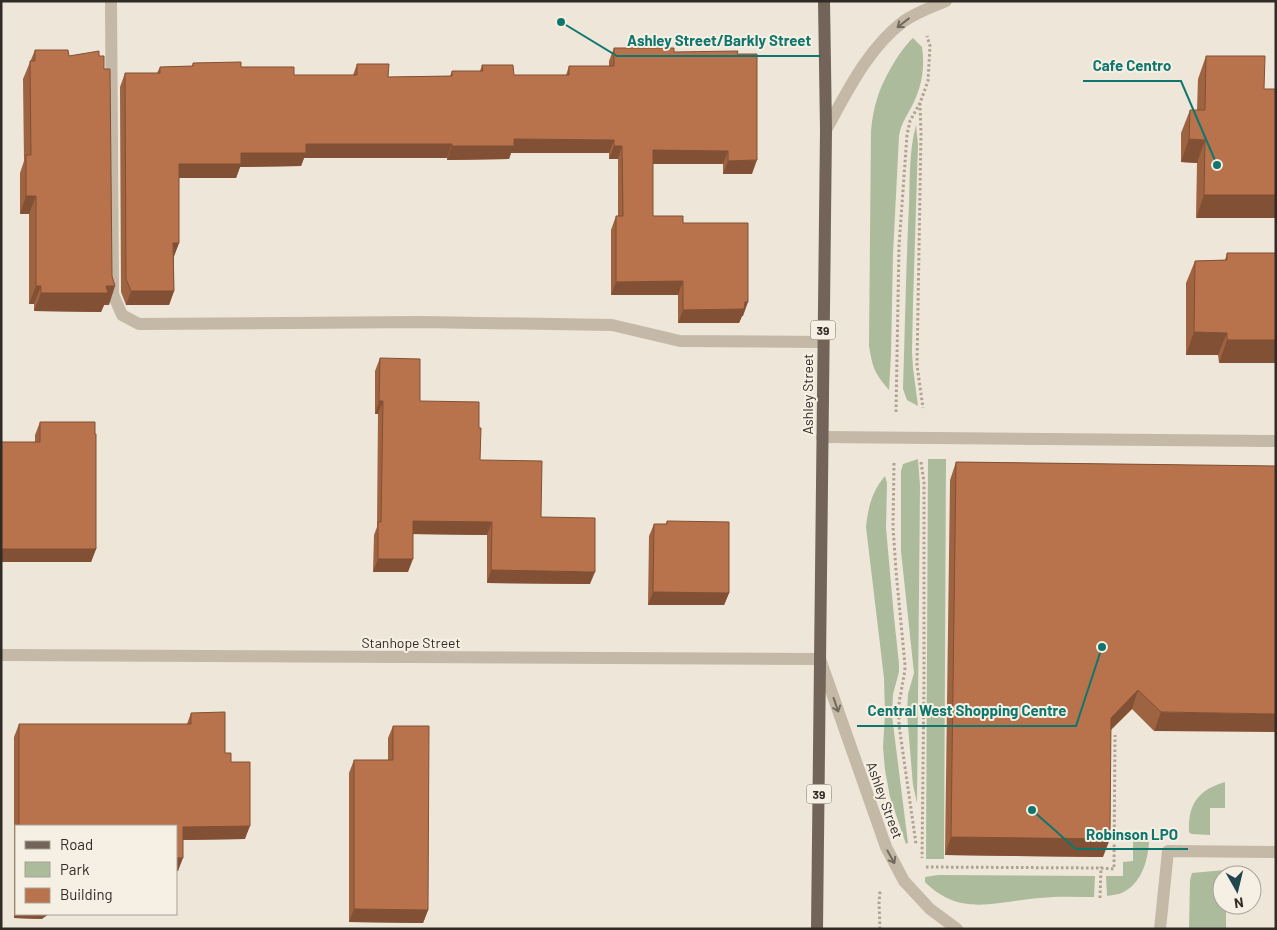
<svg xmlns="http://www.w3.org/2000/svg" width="1277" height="930" viewBox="0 0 1277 930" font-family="Barlow,sans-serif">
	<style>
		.green { fill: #acbb9b }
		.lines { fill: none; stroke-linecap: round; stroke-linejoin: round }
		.path { stroke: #b0a291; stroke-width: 3; stroke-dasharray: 2.5 2.5; stroke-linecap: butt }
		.minor { stroke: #c4b8a6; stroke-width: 12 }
		.major { stroke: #726459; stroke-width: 12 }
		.wall { fill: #9e6341 }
		.shaded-wall { fill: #815035 }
		.building { fill: #b8734c; stroke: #815035 }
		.oneway { stroke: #736a60 }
		.labels { text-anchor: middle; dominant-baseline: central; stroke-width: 4; stroke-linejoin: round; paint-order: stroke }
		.shield { fill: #f6f0e4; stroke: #6c665f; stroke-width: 1 }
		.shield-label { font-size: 12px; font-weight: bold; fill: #312b26 }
		.street-label { font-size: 14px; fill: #312b26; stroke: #f6f0e4 }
		.leader { fill: none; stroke: #0f766e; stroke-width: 2 }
		.callout-dot { fill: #0f766e; stroke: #f6f0e4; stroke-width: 2 }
		.callout-label { font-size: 15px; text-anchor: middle; font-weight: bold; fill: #0f766e; stroke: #f6f0e4; stroke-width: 4; stroke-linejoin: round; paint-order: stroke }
	</style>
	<rect width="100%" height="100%" fill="#eee6d9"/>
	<path class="green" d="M913,38l9,9c3,20 0,39 -9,57 -6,12 -12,19 -14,32l-6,118 -2,100 -2,36c-15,-18 -16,-21 -20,-44l2,-215c1,-12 3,-24 7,-35 6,-18 21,-45 35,-58z
		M916,125l2,19 -5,159 -1,49 1,16 5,38 -11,-6 -4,-11c2,-62 3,-123 6,-184 1,-26 0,-54 7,-80z
		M918,459l2,27 -3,317 -4,-18 -6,-71 1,-20 6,-21 -13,-122v-80l2,-7z
		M928,459h18l-2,400h-18z
		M885,476l2,7 -1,45 8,89 5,47v8l-6,22 -1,22 16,127 -2,1 -16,-47 -5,-27 -2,-23 2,-33 -1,-36 -18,-151c2,-19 6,-36 19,-51z
		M1225,782v26h-15v27l-19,-1 -2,-2c-1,-28 9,-42 36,-50z
		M1133,841l16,1c-1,20 -9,45 -30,52 -4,1 -8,1 -12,2l-1,-20h17v-14l10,-1z
		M1225,870v5h-3v30h4v24h-37l1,-49 2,-7z
		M938,875l157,1 -1,21c-18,0 -36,-1 -54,1 -44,3 -79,20 -115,-16v-5z"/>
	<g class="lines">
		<path class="path" d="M920,103l1,30 -4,232 6,43
			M896,412l3,-166 8,-111 3,-14 10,-18 8,-22 2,-35 -3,-10
			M921,462l3,20v195l-2,181
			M894,463l-1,64 3,44 9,94c0,10 -3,18 -4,28 -3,10 -2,21 -2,32l17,119
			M926,867l175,1
			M1100,898l1,-30 13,1 1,-134
			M880,929l-1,-26 1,-12"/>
		<path class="minor" d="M111,1l2,293 9,21 17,9 283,-2 190,3 68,16 143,1
			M826,130c21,-38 42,-82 78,-109 13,-9 28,-14 42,-20
			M822,437l454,4
			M1,655l819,4 66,188 18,34 26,28 27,20
			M1160,929l8,-78 108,1"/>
		<path class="major" d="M817,929l9,-799 -2,-129"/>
	</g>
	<path class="wall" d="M614,48l60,4 63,2 15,120h-29v-10h-70v52l30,7 60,93h-1l-3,7h-61v-28h-67v-65l5,-14h2v-57h-9v-6h-98l-2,6 -62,1v-2h-143l-3,8 -61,1 -4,11h-57v65l-5,13v35l-5,14h-43l-5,-13 -1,-205 5,-14h32l3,-6 32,-1 1,-3 48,4 53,8h59l4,-11 31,13 62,-1 2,-5h28l2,-6 32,10h52l3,-9h40v-5z
		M35,50l34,6 40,249h-5l-3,7 -67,-1v-7h-5v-90h-9v-41l4,-12 -1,-82z
		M1206,56h59l-69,162 1,-55 -16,-1v-29l9,-23h7l1,-31z
		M1227,253h49l-57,110 -1,-8h-32v-72l9,-22 30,-1z
		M380,358l40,43 59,27 1,32 61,57 49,67 -103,-1v-48l-74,-1 -5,38h-35l1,-37 3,-8 1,-113h-3v-43z
		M40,422l56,127 -5,13h-90v-120h34v-7z
		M956,462l320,4 -122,265 -22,-22 -21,21 -8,127 -158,-2 5,-375z
		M667,521l62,72 -5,12h-76l1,-69 5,-12h12z
		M191,713l34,40 6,9 14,77 -62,1 -5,31 -2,-45h-160v88l26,5 -28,-1v-181l5,-13h168z
		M393,726l35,184 -5,13 -74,-1v-149l5,-13h34v-22z"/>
	<path class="shaded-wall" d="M514,139l100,1 -5,13h-98l-2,6 -62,1 5,-14z
		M1189,139l16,1 -8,23 -16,-1z
		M306,144h146l-5,14h-143l-3,8 -61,1 -4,11h-62l5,-14 62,-11z
		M614,146h8l-4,13h-9z
		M653,150l75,1 -5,13h-75z
		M757,160l-5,14h-29l5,-13z
		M1204,195h72v23h-80z
		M26,196h10l-7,18h-9z
		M173,243h6l-5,13z
		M683,281l-5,14h-67l5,-13z
		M36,286h5l-7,18h-5z
		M106,286h9l-6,19h-5l-3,7 -67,-1 7,-18z
		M131,291h43l-5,14h-43z
		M745,302h3l-5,14h-1l-3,7h-61l5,-13z
		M1194,332l33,1 -9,22h-32z
		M1227,340h49v23h-57z
		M379,401h4l-5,13h-3z
		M413,521l79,1 -5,13 -79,-1z
		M1,549h95l-5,13h-90z
		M378,559h35l-5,13h-35z
		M491,570l104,2 -5,12 -103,-1z
		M653,592l76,1 -5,12h-76z
		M1138,690l-6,19 -28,27 7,-18z
		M1161,712l115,2v18l-122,-1z
		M250,826l-5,13 -67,1 5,-13z
		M951,837l159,2 -7,18 -158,-2z
		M176,858h7l-5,13h-2z
		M354,909l74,1 -5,13 -74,-1z
		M16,911v3h33l-7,5 -28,-1z"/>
	<path class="building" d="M614,48h60v4l64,-1 -1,3h20v106l-29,1v-10l-75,-1v66h30v7h65v79h-3l-1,7 -61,1v-29l-67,1v-66h7l-1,-70h-8v-6l-100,-1v7h-62v-2h-146v9h-65v11h-62v79h-6l1,48h-43l-5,-12 -1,-206h35v-6l33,-1v-3l48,-1v5h53v8h63v-11h32l-1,13 64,-1v-5h31l-1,-6h31l1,10h55v-9h45z
		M35,50h33l1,6 30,-5v5h5v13h6l2,207 3,10h-9l2,7h-67v-7h-5v-90h-10v-41h5l-1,-94h5z
		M1206,56h59l-1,33h12v106h-72l1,-55 -16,-1 1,-29h15z
		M1227,253h49v87h-49v-7l-33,-1 1,-71 32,-1z
		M380,358l40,1v42l59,1v26h2l-1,32 62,1 -1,56 54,1v54l-104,-2 1,-48 -79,-1v38h-35v-37h3l2,-121h-4z
		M40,422h55v12h1v115h-95v-107h39z
		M956,462l320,4v248l-115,-2 -23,-22 -27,28 -1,121 -159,-2z
		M667,521l62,1v71l-76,-1 1,-68h13z
		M225,712v41h6v9h19v64l-67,1v31h-7v-32h-157v-102h172v-11z
		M393,726h36l-1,184 -74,-1v-149h39z"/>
	<defs><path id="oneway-shaft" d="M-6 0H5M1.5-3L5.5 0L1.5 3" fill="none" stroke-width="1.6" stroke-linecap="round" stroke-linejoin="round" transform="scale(1.25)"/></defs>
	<g class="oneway">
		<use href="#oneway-shaft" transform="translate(903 23) rotate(142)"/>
		<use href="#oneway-shaft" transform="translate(836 705) rotate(71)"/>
		<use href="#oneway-shaft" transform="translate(891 857) rotate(61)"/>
	</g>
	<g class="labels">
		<g class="shield">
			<rect x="810.5" y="320.5" width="25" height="19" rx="4"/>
			<rect x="806.5" y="784.5" width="25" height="19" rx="4"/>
		</g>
		<g class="shield-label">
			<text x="823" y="330">39</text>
			<text x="819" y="794">39</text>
		</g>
		<g class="street-label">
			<text transform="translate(807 394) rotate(-90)">Ashley Street</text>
			<text x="411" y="642">Stanhope Street</text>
			<text transform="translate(885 800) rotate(70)">Ashley Street</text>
		</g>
	</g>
	<path class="leader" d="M561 22L617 56H821M1217 165L1181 81H1083M1102 647L1076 726H857M1032 810L1076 849H1188"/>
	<g class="callout-dot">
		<circle cx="561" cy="22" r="5"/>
		<circle cx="1217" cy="165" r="5"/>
		<circle cx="1102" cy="647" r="5"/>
		<circle cx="1032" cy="810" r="5"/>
	</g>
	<g class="callout-label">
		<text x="719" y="46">Ashley Street/Barkly Street</text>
		<text x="1132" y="71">Cafe Centro</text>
		<text x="967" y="716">Central West Shopping Centre</text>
		<text x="1132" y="840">Robinson LPO</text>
	</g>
	<rect width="1277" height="930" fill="none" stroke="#312b26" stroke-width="5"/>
	<rect x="15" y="825" width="162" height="90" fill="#f6f0e4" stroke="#a7a198"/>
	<rect x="25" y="841" width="25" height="8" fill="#726459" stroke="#a7a198"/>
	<text x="60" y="850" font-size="15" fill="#312b26">Road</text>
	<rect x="25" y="862" width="25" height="15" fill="#acbb9b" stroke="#a7a198"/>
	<text x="60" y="875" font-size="15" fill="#312b26">Park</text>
	<rect x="25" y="888" width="25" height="15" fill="#b8734c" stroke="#a7a198"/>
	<text x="60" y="900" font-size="15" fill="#312b26">Building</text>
	<g transform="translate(1237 890) rotate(172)"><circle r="24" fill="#f6f0e4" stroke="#a7a198"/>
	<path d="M0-4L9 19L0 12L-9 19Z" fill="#21464e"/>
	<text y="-8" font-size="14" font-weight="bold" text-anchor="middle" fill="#312b26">N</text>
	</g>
</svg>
